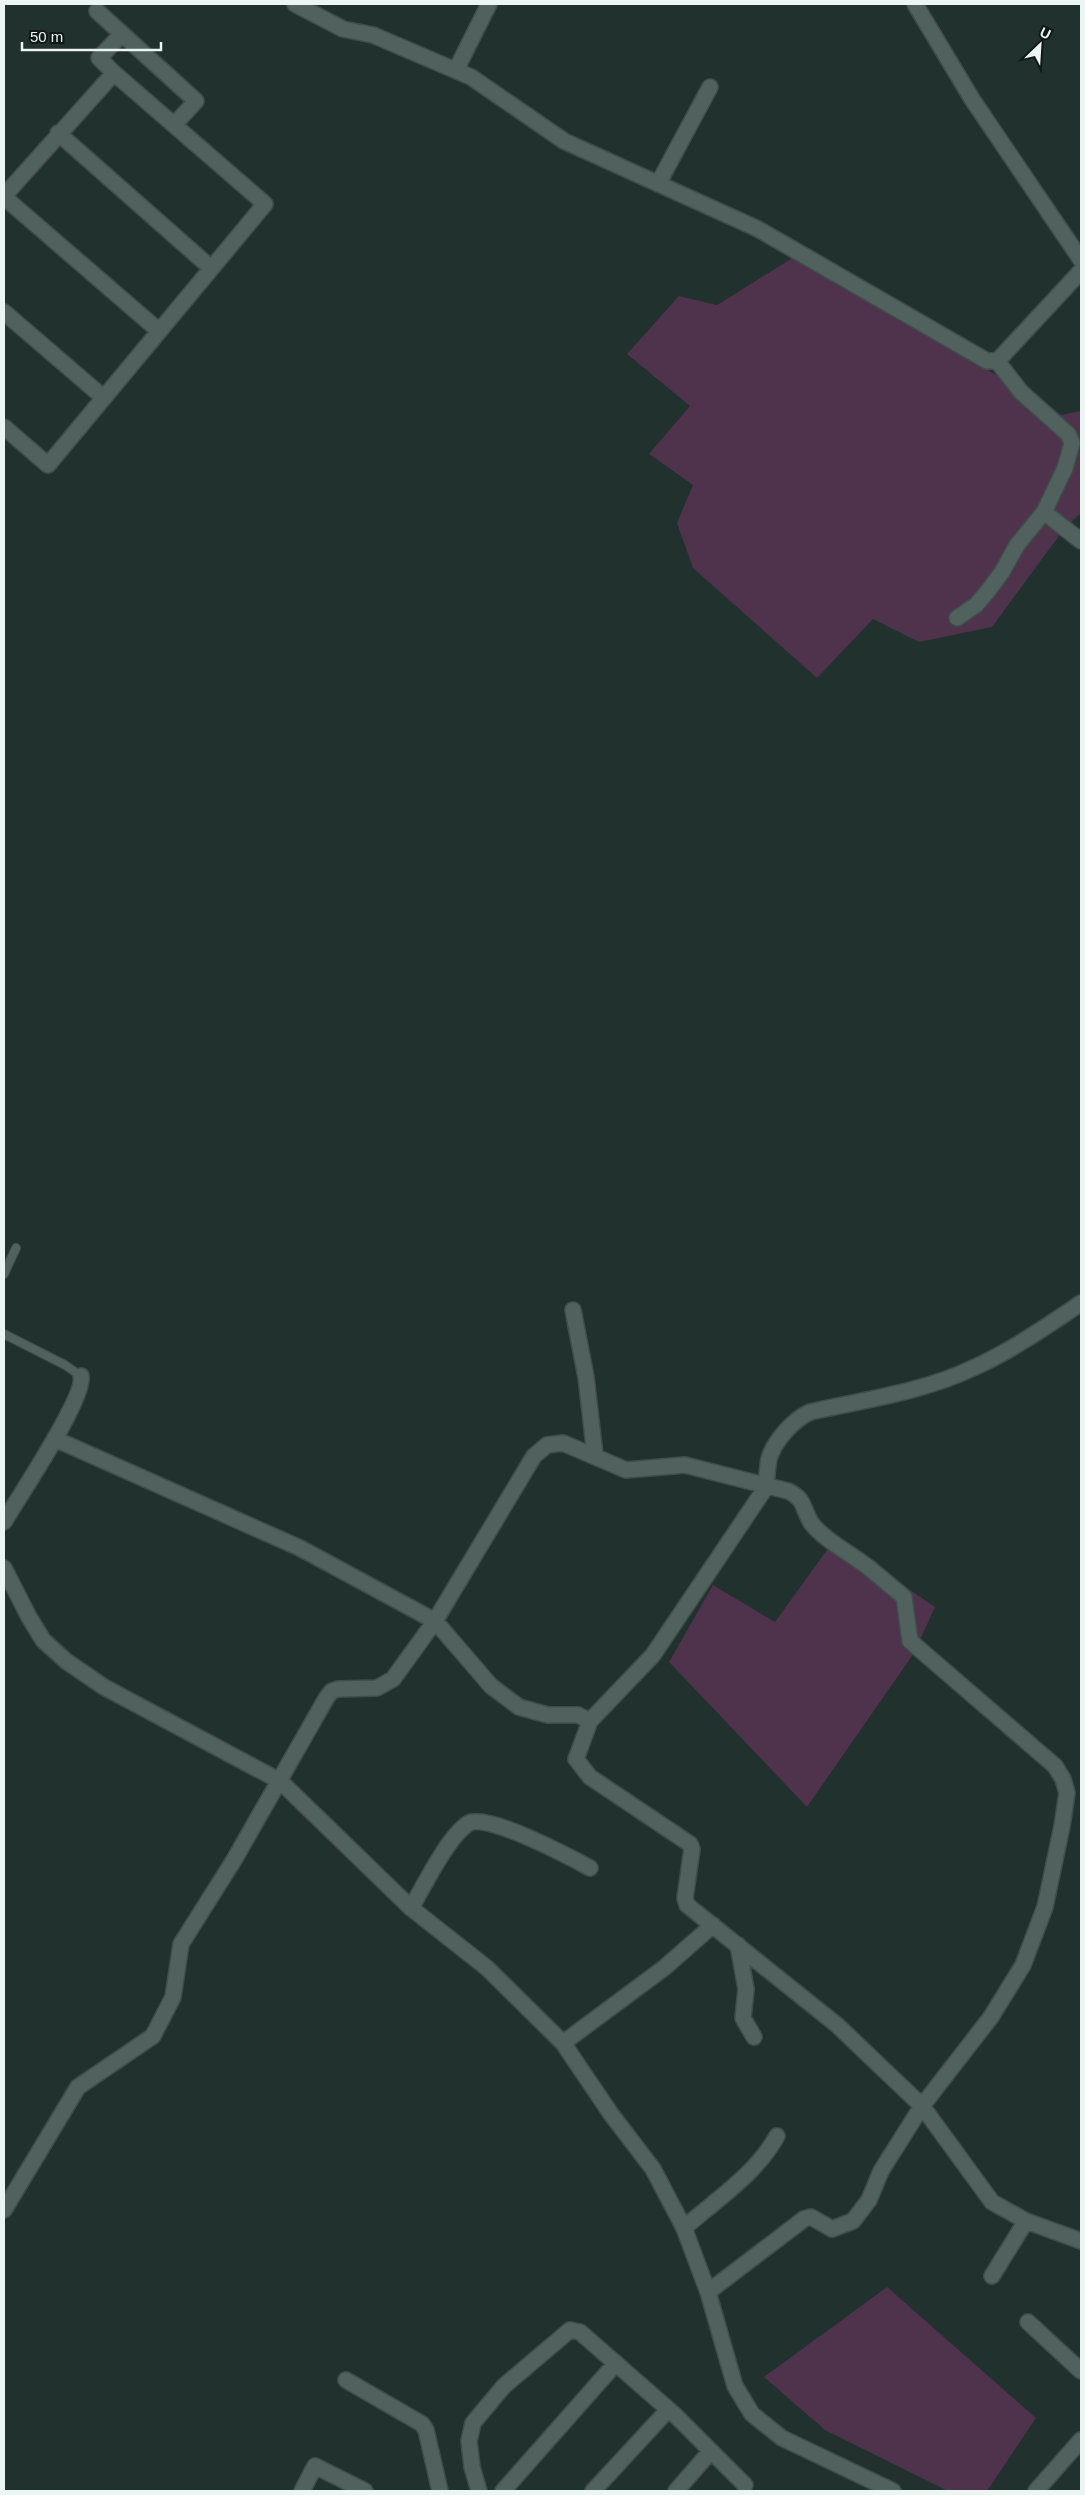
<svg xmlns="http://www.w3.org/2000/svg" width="1085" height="2495" viewBox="0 0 1085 2495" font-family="Arial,sans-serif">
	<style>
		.green { fill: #4f324b }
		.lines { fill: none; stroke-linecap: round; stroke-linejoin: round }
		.service-casing { stroke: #3f4e4b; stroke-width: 10 }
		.minor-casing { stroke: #3f4e4b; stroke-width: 18 }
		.service { stroke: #51625e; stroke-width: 8 }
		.minor { stroke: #51625e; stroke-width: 15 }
	</style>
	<rect width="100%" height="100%" fill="#21312e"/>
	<path class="green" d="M799,254l262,161 20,-4v102l-17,16 -72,98 -73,15 -46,-23 -56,59 -124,-110 -16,-45 16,-38 -44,-31 41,-48 -63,-52 52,-58 38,9z
		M835,1539l100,68 -21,46 -107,154 -138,-145 44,-77 62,37z
		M887,2287l149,131 -49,73h-39l-123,-61 -61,-53z"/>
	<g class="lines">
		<g class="service-casing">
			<path id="service" d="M4,1274l12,-26
				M4,1334l61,31 16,11"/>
		</g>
		<g class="minor-casing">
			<path id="minor" d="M295,4l48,25 30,6 98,42 93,64 194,88 229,132h10l5,-5 79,-85
				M915,4l57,95 109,161
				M97,11l99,90 -22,24
				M456,70l33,-66
				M114,73l-15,-15 23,-24
				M58,133l153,135
				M658,184l52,-97
				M4,196l110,-123 151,131 -217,261 -44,-38
				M4,197l155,134
				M4,312l100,86
				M1044,512l37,29
				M957,618l19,-13 12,-14 14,-19 15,-27 27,-33 21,-44 7,-25 -4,-9 -47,-42 -24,-31
				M1081,1303c-34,23 -70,48 -108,65 -50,24 -110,32 -163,44 -17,8 -36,29 -41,47 -2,9 -2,19 -3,28l-113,168 -63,66 -14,38 14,18 100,67 2,5 -7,49 2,7 150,120 85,81 70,96 34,19 55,20
				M573,1310l13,67 9,78
				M55,1439l245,109 135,73 56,65 28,21 29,8h30l12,6
				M4,1522c14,-24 82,-125 77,-146
				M4,1568l25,49 14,23 23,21 38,26 176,94 131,127 76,60 76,75 48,71 42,55 31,59 24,64 27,94 17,28 30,24 111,53
				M411,1908c13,-22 37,-72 58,-85 18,-10 101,34 121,45
				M738,1945l8,44 -3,29 11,19
				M563,2043l101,-75 49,-43
				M4,2210l74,-123 75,-51 20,-39 8,-53 53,-84 93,-163 5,-6 6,-2 39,-1 16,-9 42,-58 99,-165 13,-11 16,-2 63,27 59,-5 103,26c19,9 14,19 24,33 15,18 38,29 56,43 12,10 24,20 36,30l6,44 145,125 8,13 4,14 -5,33 -17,81 -22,58 -32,52 -69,89 -41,65 -12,29 -16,21 -21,8 -21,-12 -7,2 -96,73
				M684,2228c33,-29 72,-54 93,-92
				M992,2276l34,-55
				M1028,2322l53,49
				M346,2380l76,44 4,6 14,61
				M302,2491l13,-25 50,25
				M479,2491l-7,-24 -3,-26 4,-18 31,-37 66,-56 10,2 96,84 69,69
				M503,2491l113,-128
				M593,2491l75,-81
				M676,2491l35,-40
				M1036,2491l45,-51"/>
		</g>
		<use href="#service" class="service"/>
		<use href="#minor" class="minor"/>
	</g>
	<rect width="1085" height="2495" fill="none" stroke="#ebf5f2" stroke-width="10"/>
	<g transform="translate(1040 45) rotate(25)" stroke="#101716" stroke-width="4" paint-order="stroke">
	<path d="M0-4L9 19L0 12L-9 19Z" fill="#ebf5f2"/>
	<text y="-8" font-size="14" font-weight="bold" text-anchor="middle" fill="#ebf5f2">U</text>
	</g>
	<path d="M22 42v8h139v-8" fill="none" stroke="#ebf5f2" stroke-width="2.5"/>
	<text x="30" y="42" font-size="15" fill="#ebf5f2" stroke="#101716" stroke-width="4" paint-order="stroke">50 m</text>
</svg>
